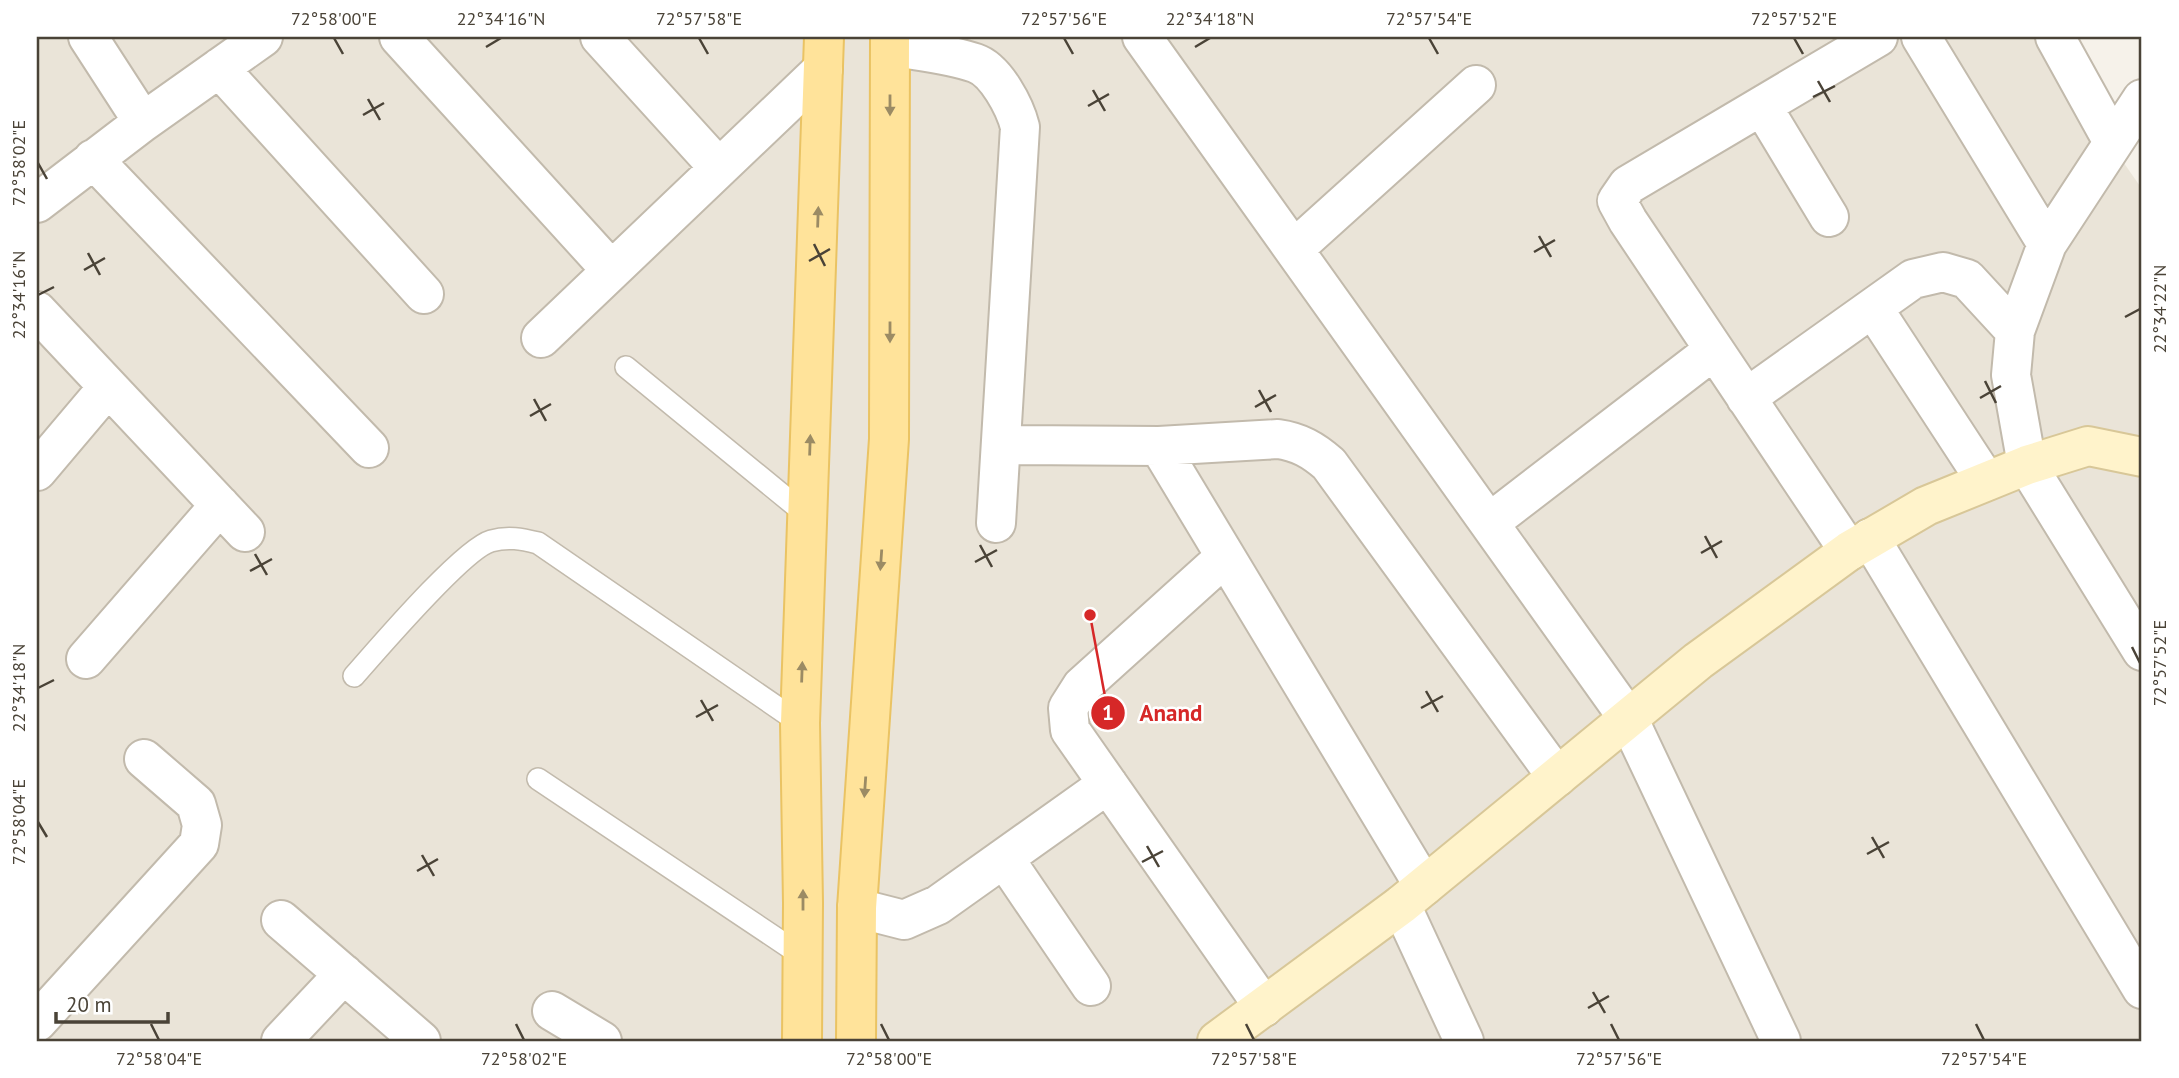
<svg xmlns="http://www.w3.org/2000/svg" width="2179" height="1078" viewBox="0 0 2179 1078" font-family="'PT Sans',sans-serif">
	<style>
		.residential { fill: #eae4d8 }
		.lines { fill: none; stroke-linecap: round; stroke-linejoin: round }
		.lane-casing { stroke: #c2baac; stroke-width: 24 }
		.street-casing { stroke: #c2baac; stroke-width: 42 }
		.secondary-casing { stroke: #d8c798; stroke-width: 42 }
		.primary-casing { stroke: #eac363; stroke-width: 42 }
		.lane { stroke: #fff; stroke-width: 21 }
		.street { stroke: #fff; stroke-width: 38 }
		.secondary { stroke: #fff3cb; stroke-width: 38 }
		.primary { stroke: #ffe39a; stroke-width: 38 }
		.oneway { fill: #9b8b64 }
		.ticks { fill: none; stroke: #4a4337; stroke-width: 2.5 }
		.leader { fill: none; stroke: #d62828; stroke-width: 2.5 }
		.callout-dot { fill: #d62828; stroke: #fff; stroke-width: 2.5 }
		.mark-label { font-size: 21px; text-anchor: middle; font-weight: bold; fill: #fff }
		.callout-label { font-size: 23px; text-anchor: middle; font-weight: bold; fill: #d62828; stroke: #fff; stroke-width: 5; stroke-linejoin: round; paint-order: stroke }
		.neatline { fill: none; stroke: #4a4337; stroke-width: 2.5 }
		.ticks-label { font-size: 18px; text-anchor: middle; fill: #4a4337 }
	</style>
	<rect width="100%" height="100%" fill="#f6f2ea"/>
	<path class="residential" d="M37,37h1999l106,152v852h-2105z"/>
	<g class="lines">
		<g class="lane-casing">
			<path id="lane" d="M626,367l182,149
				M354,676c24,-27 109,-127 137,-135 17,-5 31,-2 47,2l262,180
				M538,779l263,176"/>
		</g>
		<g class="street-casing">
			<path id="street" d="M88,37l55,85
				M399,37l212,233
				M600,37l119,131
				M1142,37l486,681 153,323
				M1921,37l126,207
				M2055,37l58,105
				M890,46c26,5 59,8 85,17 21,7 40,44 45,64l-24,396
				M219,68l205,226
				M2142,99l-95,145 -32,87 -4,44 16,90 115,186
				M1762,106l67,111
				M93,159l276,289
				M37,203l106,-81 120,-85
				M1294,249l182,-164
				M1873,308l113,173
				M37,311l208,221
				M541,338l282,-269
				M1746,398l167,-119 30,-7 24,7 48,52
				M1001,445l158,1 119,-7c21,3 35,11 51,25l228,313
				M1159,446l265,440
				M37,471l71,-84
				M1489,523l225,-173
				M1870,538l272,451
				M1849,551l-221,-330 -11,-20 11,-16 250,-148
				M1225,557l-143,129 -14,22 2,22 194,277
				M86,659l134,-154
				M1004,858l87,128
				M1401,905l63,136
				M857,908l47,12 34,-15 170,-121
				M281,920l140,121
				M552,1011l50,30
				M37,1022l162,-178 3,-19 -6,-21 -52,-45
				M281,1041l63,-67"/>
		</g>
		<g class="secondary-casing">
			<path id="secondary" d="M1217,1041l184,-136 297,-244 151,-110 77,-45 101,-41 61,-19 54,11"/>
		</g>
		<g class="primary-casing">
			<path id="primary" d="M802,1041l1,-138 -3,-180 24,-686
				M856,1041l1,-133 32,-469 1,-402"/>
		</g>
		<use href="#lane" class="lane"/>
		<use href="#street" class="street"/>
		<use href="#secondary" class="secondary"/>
		<use href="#primary" class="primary"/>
	</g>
	<defs><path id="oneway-solid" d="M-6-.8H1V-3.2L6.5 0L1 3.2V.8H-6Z" transform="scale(1.75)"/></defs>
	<g class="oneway">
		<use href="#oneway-solid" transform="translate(890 105) rotate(90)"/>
		<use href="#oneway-solid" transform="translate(818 217) rotate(-88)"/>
		<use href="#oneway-solid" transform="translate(890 332) rotate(90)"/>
		<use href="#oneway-solid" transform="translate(810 445) rotate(-88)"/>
		<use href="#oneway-solid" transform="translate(881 560) rotate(94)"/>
		<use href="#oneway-solid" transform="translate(802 672) rotate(-88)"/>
		<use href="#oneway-solid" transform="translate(865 787) rotate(94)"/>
		<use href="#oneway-solid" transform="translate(803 900) rotate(-90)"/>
	</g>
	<path class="ticks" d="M334,38l9,16M699,38l9,16M1064,38l9,16M1429,38l9,16M1794,38l9,16M486,47l15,-9M1195,47l15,-9M1818,81l12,21M1093,90l12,21M1813,97l22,-11M368,99l12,21M1088,106l21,-12M363,115l21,-12M38,163l9,16M1539,236l12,21M814,244l11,22M1534,252l21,-12M88,253l12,22M809,261l21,-12M84,270l21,-12M38,295l16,-8M2125,317l15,-8M1985,381l11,22M1259,390l12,22M1980,398l21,-12M534,399l12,22M1255,407l21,-12M530,416l21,-12M1705,536l12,22M980,545l12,22M1701,553l21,-12M255,554l12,21M975,562l22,-12M250,571l22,-12M2132,647l8,16M38,688l16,-8M1426,691l12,21M701,700l12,21M1421,708l22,-12M696,717l22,-12M38,822l9,15M1872,837l12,21M1147,846l12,21M1867,854l22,-12M422,855l12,21M1142,862l21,-11M417,871l21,-12M1593,992l12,21M1588,1008l21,-12M151,1024l8,16M516,1024l8,16M881,1024l8,16M1246,1024l8,16M1611,1024l8,16M1976,1024l8,16"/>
	<path class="leader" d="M1090 615L1108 713"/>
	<g class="callout-dot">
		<circle cx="1090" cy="615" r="7"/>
		<circle cx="1108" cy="713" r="18"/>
	</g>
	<g class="mark-label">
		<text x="1108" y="720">1</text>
	</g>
	<g class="callout-label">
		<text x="1171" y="721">Anand</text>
	</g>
	<rect width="2179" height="1078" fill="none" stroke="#ffffff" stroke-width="77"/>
	<path d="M56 1012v10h112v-10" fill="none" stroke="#4a4337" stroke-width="3.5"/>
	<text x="66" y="1012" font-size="21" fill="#4a4337" stroke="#ffffff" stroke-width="5" paint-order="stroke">20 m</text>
	<rect x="38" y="38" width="2102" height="1002" class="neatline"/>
	<g class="ticks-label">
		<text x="334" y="25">72°58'00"E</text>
		<text x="501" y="25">22°34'16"N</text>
		<text x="699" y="25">72°57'58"E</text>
		<text x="1064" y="25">72°57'56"E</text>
		<text x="1210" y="25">22°34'18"N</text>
		<text x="1429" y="25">72°57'54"E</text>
		<text x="1794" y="25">72°57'52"E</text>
		<text transform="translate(19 163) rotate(-90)" y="6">72°58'02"E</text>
		<text transform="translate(19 295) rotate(-90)" y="6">22°34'16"N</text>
		<text transform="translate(2160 309) rotate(-90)" y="6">22°34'22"N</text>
		<text transform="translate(2160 663) rotate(-90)" y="6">72°57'52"E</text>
		<text transform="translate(19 688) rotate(-90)" y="6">22°34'18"N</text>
		<text transform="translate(19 822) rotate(-90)" y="6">72°58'04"E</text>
		<text x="159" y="1065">72°58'04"E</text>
		<text x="524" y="1065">72°58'02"E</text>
		<text x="889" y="1065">72°58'00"E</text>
		<text x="1254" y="1065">72°57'58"E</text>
		<text x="1619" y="1065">72°57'56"E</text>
		<text x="1984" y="1065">72°57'54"E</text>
	</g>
</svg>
